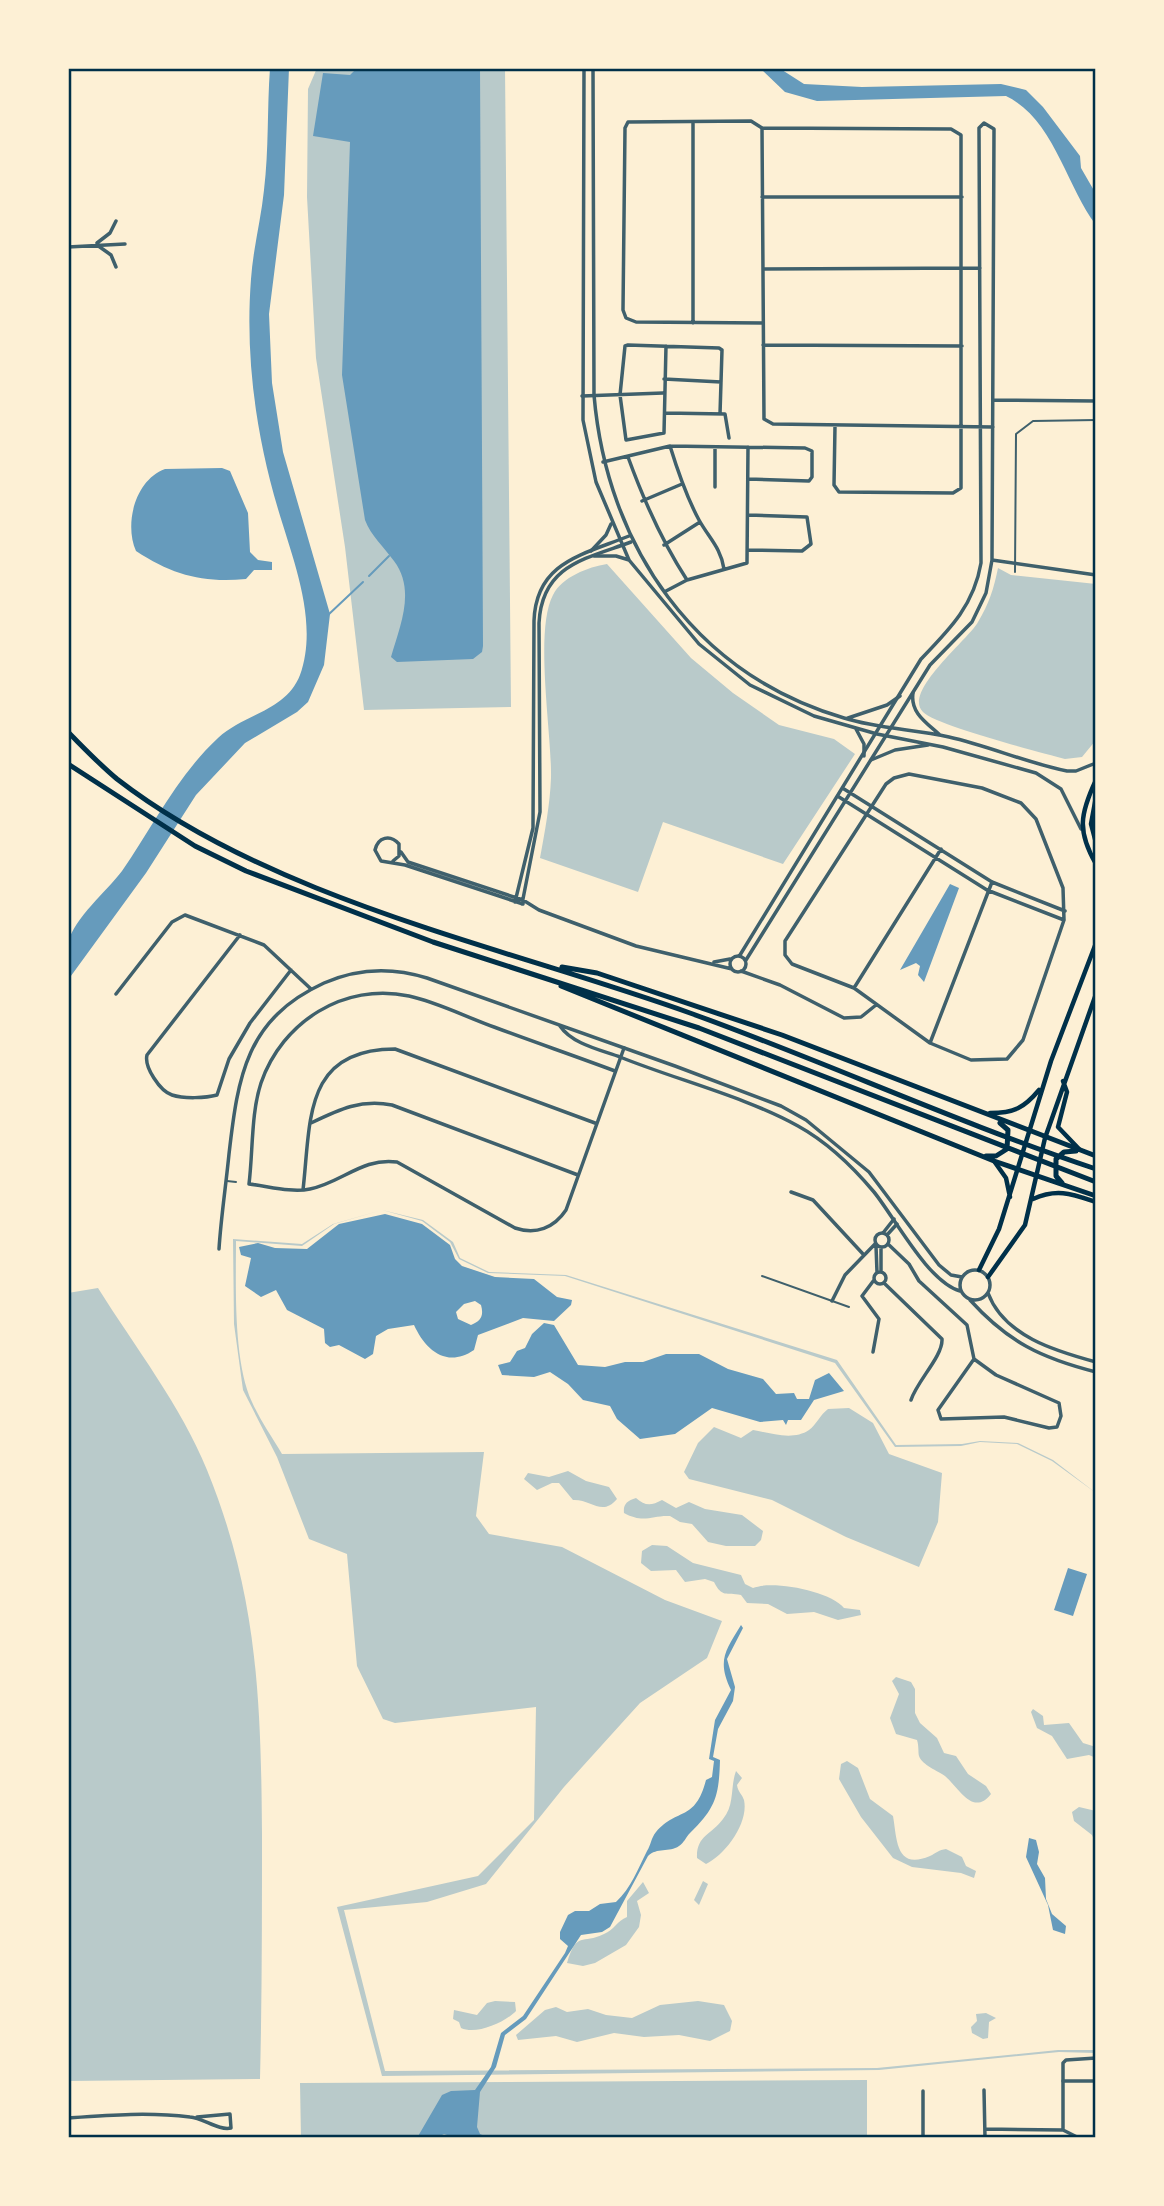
<svg xmlns="http://www.w3.org/2000/svg" width="1164" height="2206" viewBox="0 0 1164 2206" font-family="Jost,sans-serif">
	<style>
		.green { fill: #b9caca }
		.water { fill: #669bbc; fill-rule: evenodd }
		.lines { fill: none; stroke-linecap: round; stroke-linejoin: round }
		.stream { stroke: #669bbc; stroke-width: 2 }
		.service { stroke: #3f606c; stroke-width: 2 }
		.minor { stroke: #3f606c; stroke-width: 3.5 }
		.tertiary { stroke: #3f606c; stroke-width: 3.5 }
		.secondary { stroke: #003049; stroke-width: 4.5 }
		.primary { stroke: #003049; stroke-width: 5 }
		.neatline { fill: none; stroke: #003049; stroke-width: 2.5 }
	</style>
	<rect width="100%" height="100%" fill="#fdf0d5"/>
	<path class="green" d="M317,68h188l6,639 -147,3 -19,-163 -29,-189 -9,-161 1,-108z
		M607,564l84,94 42,35 46,32 55,14 21,15 -72,110 -120,-42 -25,70 -98,-34c5,-27 10,-54 11,-80 1,-44 -17,-147 2,-183 9,-18 35,-28 54,-31z
		M998,568l13,7 85,9v156l-14,17 -17,2c-25,-7 -128,-33 -142,-47 -21,-20 46,-73 55,-90 11,-18 16,-34 20,-54z
		M382,1210l-48,14 -32,22 -66,-5c0,45 -3,120 16,161 8,18 20,35 30,52l202,-2 -8,64 13,18 73,13 103,53 57,21 -15,37 -67,45 -76,84 -78,97 -59,18 -83,8 41,161 492,-3 181,-18h38v3l-37,-1 -180,18 -497,6 -45,-169 141,-31 56,-56 2,-113 -141,16 -12,-4 -26,-53 -10,-112 -38,-15 -32,-82 -34,-67 -9,-66 -1,-85 69,5 31,-20 49,-14 41,10 30,22 7,16 29,14 77,3 271,85 59,85 66,-1 18,-3 38,2 35,17 43,33 -44,-32 -35,-17 -37,-2 -19,4 -66,1 -60,-84 -270,-87 -77,-3 -29,-14 -9,-17 -28,-21z
		M98,1288c37,59 83,118 109,182 51,125 54,233 55,365 0,81 0,163 -2,244l-192,2v-788z
		M849,1408l24,15 16,31 53,19 -4,49 -19,45 -73,-30 -74,-37 -83,-21 -5,-7 14,-29 16,-16 27,11 12,-8c17,3 40,11 56,0 7,-5 11,-15 19,-21z
		M568,1471l18,10 23,6 8,12c-15,18 -26,0 -44,1l-14,-17h-7l-15,7 -13,-11 4,-6 21,4z
		M636,1498c9,8 15,8 26,2l14,8 13,-6 16,7 37,6 21,16 -2,9 -6,6h-29l-18,-4 -16,-18 -12,-2 -10,-6c-18,-1 -26,8 -46,-3 -1,-9 3,-12 12,-15z
		M652,1545l15,1 26,17 48,12 4,9 8,4c19,-8 77,3 91,20l16,2 1,5 -23,5 -24,-8 -27,2 -19,-10 -21,-1 -6,-8c-15,-3 -19,3 -27,-13l-9,-3 -20,3 -9,-12 -25,1 -10,-8 1,-12z
		M896,1677l15,5 4,7v24l5,10 17,15 7,15 12,3 12,18 18,12 5,8c-18,23 -32,-6 -46,-18 -7,-5 -23,-11 -26,-20 -1,-4 0,-10 -2,-16l-21,-6 -6,-16 9,-24 -7,-13z
		M1033,1709l10,7 1,9 25,-2 14,20 13,4v11l-7,-3 -22,4 -15,-23 -15,-8 -6,-16z
		M847,1761l11,7 12,31 23,17c4,22 2,55 37,40 6,-3 9,-6 16,-7l16,8 4,9 10,5 -2,7 -13,-5 -49,-6 -19,-9 -32,-41 -22,-38 2,-15z
		M736,1771l6,7 -5,7c1,7 5,9 7,15 5,23 -19,55 -38,64l-9,-6c-1,-22 14,-23 26,-39 12,-14 7,-32 13,-48z
		M1079,1807l17,4v33l-4,-9 -18,-14 -2,-9z
		M703,1881l5,3 -9,21 -5,-5z
		M643,1882l6,11 -12,8 4,14 -2,12 -13,18 -31,18 -12,3 -16,-3c10,-33 15,-18 37,-29 10,-4 13,-13 23,-17v-16z
		M495,2001l20,1 1,9c-12,12 -40,24 -55,17l-2,-6 -6,-3 1,-9 23,5 10,-12z
		M698,2001l26,4 8,16 -2,10 -20,10 -31,-6 -35,2 -30,-4 -37,9 -21,-6 -38,4 -2,-5 29,-25 11,-3 11,5 21,-3 18,6 26,3 28,-13z
		M986,2013l10,5 -7,4 -1,16 -5,1 -11,-6 -1,-6 6,-6 -1,-7z
		M867,2080v58h-566l-1,-55z"/>
	<path class="water" d="M270,68h19l-5,127 -15,119 3,69 11,69 47,162 -6,51 -16,37 -11,10 -52,31 -49,52 -50,78 -78,107c0,-12 -3,-27 0,-37 6,-25 39,-52 54,-72 31,-45 56,-96 96,-133 26,-24 68,-27 82,-63 19,-53 -7,-115 -22,-166 -22,-74 -33,-152 -27,-230 2,-30 10,-59 13,-89 5,-41 3,-81 6,-122z
		M357,68h123l3,578 -1,6 -9,7 -76,3 -6,-5c9,-31 25,-67 3,-96 -10,-14 -23,-25 -29,-41l-23,-145 8,-233 -37,-6 10,-63 27,2z
		M760,68h19l25,16 58,3 139,-3 25,6 17,17 37,49 1,12 15,26v31c-30,-39 -42,-106 -90,-129l-189,5 -32,-9z
		M222,468l8,3 18,42 2,39 8,8 14,2v8h-18l-8,9c-44,4 -73,-4 -110,-28 -12,-27 -1,-71 29,-82z
		M950,884l9,4 -35,94 -6,-7 2,-9 -4,-3 -16,7z
		M385,1214l37,10 28,21 5,14 7,7 33,11 39,2 23,18 15,3 -1,5 -17,16 -31,-3 -45,17 -4,15c-28,19 -49,-1 -60,-25l-26,4 -12,7 -3,18 -8,5 -26,-14 -9,2 -5,-4 -1,-14 -37,-19 -11,-20 -15,7 -16,-11 6,-28 -10,-3 -2,-8 19,-4 17,5 32,1 32,-25zM475,1301l6,4c3,11 0,16 -10,20l-13,-6 -2,-7 8,-8z
		M544,1323l10,2 24,40 27,2 20,-5h18l23,-8h33l29,15 35,10 13,15 18,-1 3,6h12l6,-19 14,-7 15,18 -30,9 -13,20h-13l-2,5 -3,-5 -23,2 -48,-14 -37,26 -35,5 -23,-20 -7,-13 -27,-6 -15,-16 -18,-12 -16,5 -32,-2 -4,-10 12,-3 7,-11 8,-3 7,-14z
		M1068,1568l19,6 -14,42 -19,-6z
		M741,1625l2,3 -16,31 8,28 -2,14 -15,28 -5,28 7,3c-1,35 -4,48 -30,73 -4,4 -6,10 -11,13 -10,7 -22,1 -31,10l-38,71 -8,5 -21,3 -55,84 -21,16 -9,32 -16,25 -3,35 3,7 9,4h-33l-12,-4 -8,4h-19l25,-43 9,-4 24,-1 16,-23 10,-34 22,-17 42,-63 3,-7 -8,-7v-7l8,-17 7,-4h14l11,-7 16,-2c15,-14 22,-33 31,-51 4,-6 4,-13 9,-19 22,-25 39,-10 50,-52l6,-3 2,-16 -5,-2 6,-39 16,-30c-14,-29 -6,-39 10,-65z
		M1029,1838l7,2 3,12 -2,12 8,14 1,21 6,15 14,12 -1,8 -12,-4 -5,-25 -22,-48z"/>
	<g class="lines">
		<path class="stream" d="M369,576l20,-20
			M328,615l35,-33"/>
		<path class="service" d="M1015,572l1,-138 17,-13 63,-1
			M227,1181l9,1
			M762,1276l87,31"/>
		<path class="minor" d="M762,128l189,1 10,6v353l-8,5 -114,-1 -5,-7 1,-59
			M762,128l2,291 9,5 220,3
			M762,128l-11,-7 -123,1 -3,6 -2,182 3,8 10,4 127,1
			M762,197h200
			M97,243l13,-10 6,-12
			M97,245l14,10 5,12
			M68,247l57,-3
			M763,269l217,-1
			M693,323v-201
			M763,345l199,1
			M666,346l-2,87 -38,7 -6,-45 5,-49 3,-1 91,3 3,2 -2,64
			M664,379l57,3
			M582,396l81,-3
			M993,400l103,1
			M665,413l60,1 4,24
			M670,446c8,26 16,50 29,74 10,18 22,28 25,49
			M628,457c16,44 33,83 59,123
			M603,462l67,-16 135,2 7,3v26l-3,4 -61,-2
			M715,487v-40
			M642,501l40,-17
			M664,545l36,-23
			M748,550l54,1 9,-7 -4,-27 -59,-2
			M992,560l104,15
			M666,591l21,-11 60,-17 1,-116
			M909,774l73,14 39,15 15,16 27,69 1,32 -41,120 -16,19 -36,1 -41,-17 -76,-55 -62,-24 -7,-9v-14l101,-157 8,-6z
			M844,789l148,93 73,29
			M839,797l148,93 77,30
			M401,852l7,10 115,38 16,10 97,36 96,23
			M393,861l6,-5v-12c-9,-10 -21,-7 -24,6l6,11 24,4 118,39
			M515,902l18,-74 1,-207c2,-59 48,-66 95,-85
			M522,904l18,-92 -1,-189c3,-58 46,-64 92,-81
			M240,935l-93,120c-3,12 13,36 25,40 12,4 34,3 45,0l12,-36 21,-36 41,-53
			M740,955l181,-296c29,-30 53,-54 60,-96l-2,-435 5,-5 10,6 -2,431 -6,33 -14,29 -42,43 -184,295
			M730 964a8 8 0 1 1 16 0a8 8 0 1 1-16 0Z
			M714,962l16,-3
			M741,971l39,14 64,33 17,-1 15,-12
			M854,988l87,-139
			M116,994l56,-72 13,-7 79,30 47,44
			M930,1043l62,-161
			M615,1071c-40,-15 -81,-29 -121,-44 -28,-10 -57,-25 -85,-31 -65,-14 -127,26 -148,87 -10,30 -8,69 -12,101 19,2 42,9 61,5 31,-6 53,-32 87,-27l118,66c21,7 39,0 51,-18l58,-162
			M311,1123c29,-14 50,-24 81,-18l186,70
			M303,1190c8,-69 0,-141 92,-141l200,74
			M791,1192l22,8 50,54
			M875 1240a7 7 0 1 1 14 0a7 7 0 1 1-14 0Z
			M883,1233l11,-14
			M887,1235l10,-11
			M888,1244l21,20 10,17 48,44 7,34 22,16 63,28 2,13 -4,11 -8,1 -45,-11 -63,2 -3,-9 36,-51
			M876,1246l1,26
			M881,1248v24
			M874 1278a6 6 0 1 1 12 0a6 6 0 1 1-12 0Z
			M884,1283l58,56c1,17 -25,42 -31,61
			M832,1301l13,-26 30,-31
			M873,1352l6,-33 -17,-23 12,-16
			M984,2090l1,48
			M923,2091v47
			M68,2118c42,-3 81,-6 122,-1 13,1 29,14 41,11l-1,-14 -33,3
			M985,2129l78,1 16,8
			M1063,2130v-49h33"/>
		<path class="tertiary" d="M584,68l-1,352 13,62 33,78 70,84 51,41 64,31 63,18 66,13 93,26 25,16 20,40
			M593,68l1,327c13,152 101,279 250,323 35,11 71,11 105,19 40,9 78,26 118,34h9l20,-8
			M591,551l15,-16 5,-11
			M594,556h22l13,4
			M913,693c-3,20 14,30 27,42
			M848,718l39,-13 13,-9
			M856,729l8,15v12
			M871,760l24,-10 33,-5
			M560,1026c12,18 41,24 60,31 57,23 126,40 178,69 29,16 55,41 76,66 21,26 54,90 86,99
			M219,1249c2,-32 7,-64 10,-95 9,-78 17,-135 95,-171 34,-15 68,-16 103,-5l248,88 106,40 25,14 63,52 70,93 12,10 11,2
			M960 1285a15 15 0 1 1 30 0a15 15 0 1 1-30 0Z
			M988,1293c16,43 67,58 108,69
			M970,1300c38,42 71,58 126,72
			M1063,2081v-18l3,-3 30,-2"/>
		<path class="secondary" d="M1096,780c-16,34 -19,51 0,84
			M1096,797l-5,27 5,19
			M1063,1081l4,11 -9,35 21,22
			M990,1113c24,0 34,-5 49,-23
			M994,1161l12,17 4,19
			M1033,1199c24,-11 39,-5 63,3
			M979,1270l20,-41 52,-168 45,-118
			M988,1277l37,-52 20,-87 51,-144"/>
		<path class="primary" d="M68,732c16,16 32,33 49,47 156,121 389,168 573,234 136,49 268,110 406,156
			M68,764l127,82 51,25 187,71 266,86 397,154
			M562,967l35,6 185,62 314,121
			M561,986l433,175 102,35
			M986,1156h10l11,-7 1,-19 -8,-7
			M1062,1183l-6,-7v-17l8,-7 12,-1"/>
	</g>
	<rect width="1164" height="2206" fill="none" stroke="#fdf0d5" stroke-width="140"/>
	<rect x="70" y="70" width="1024" height="2066" class="neatline"/>
</svg>
